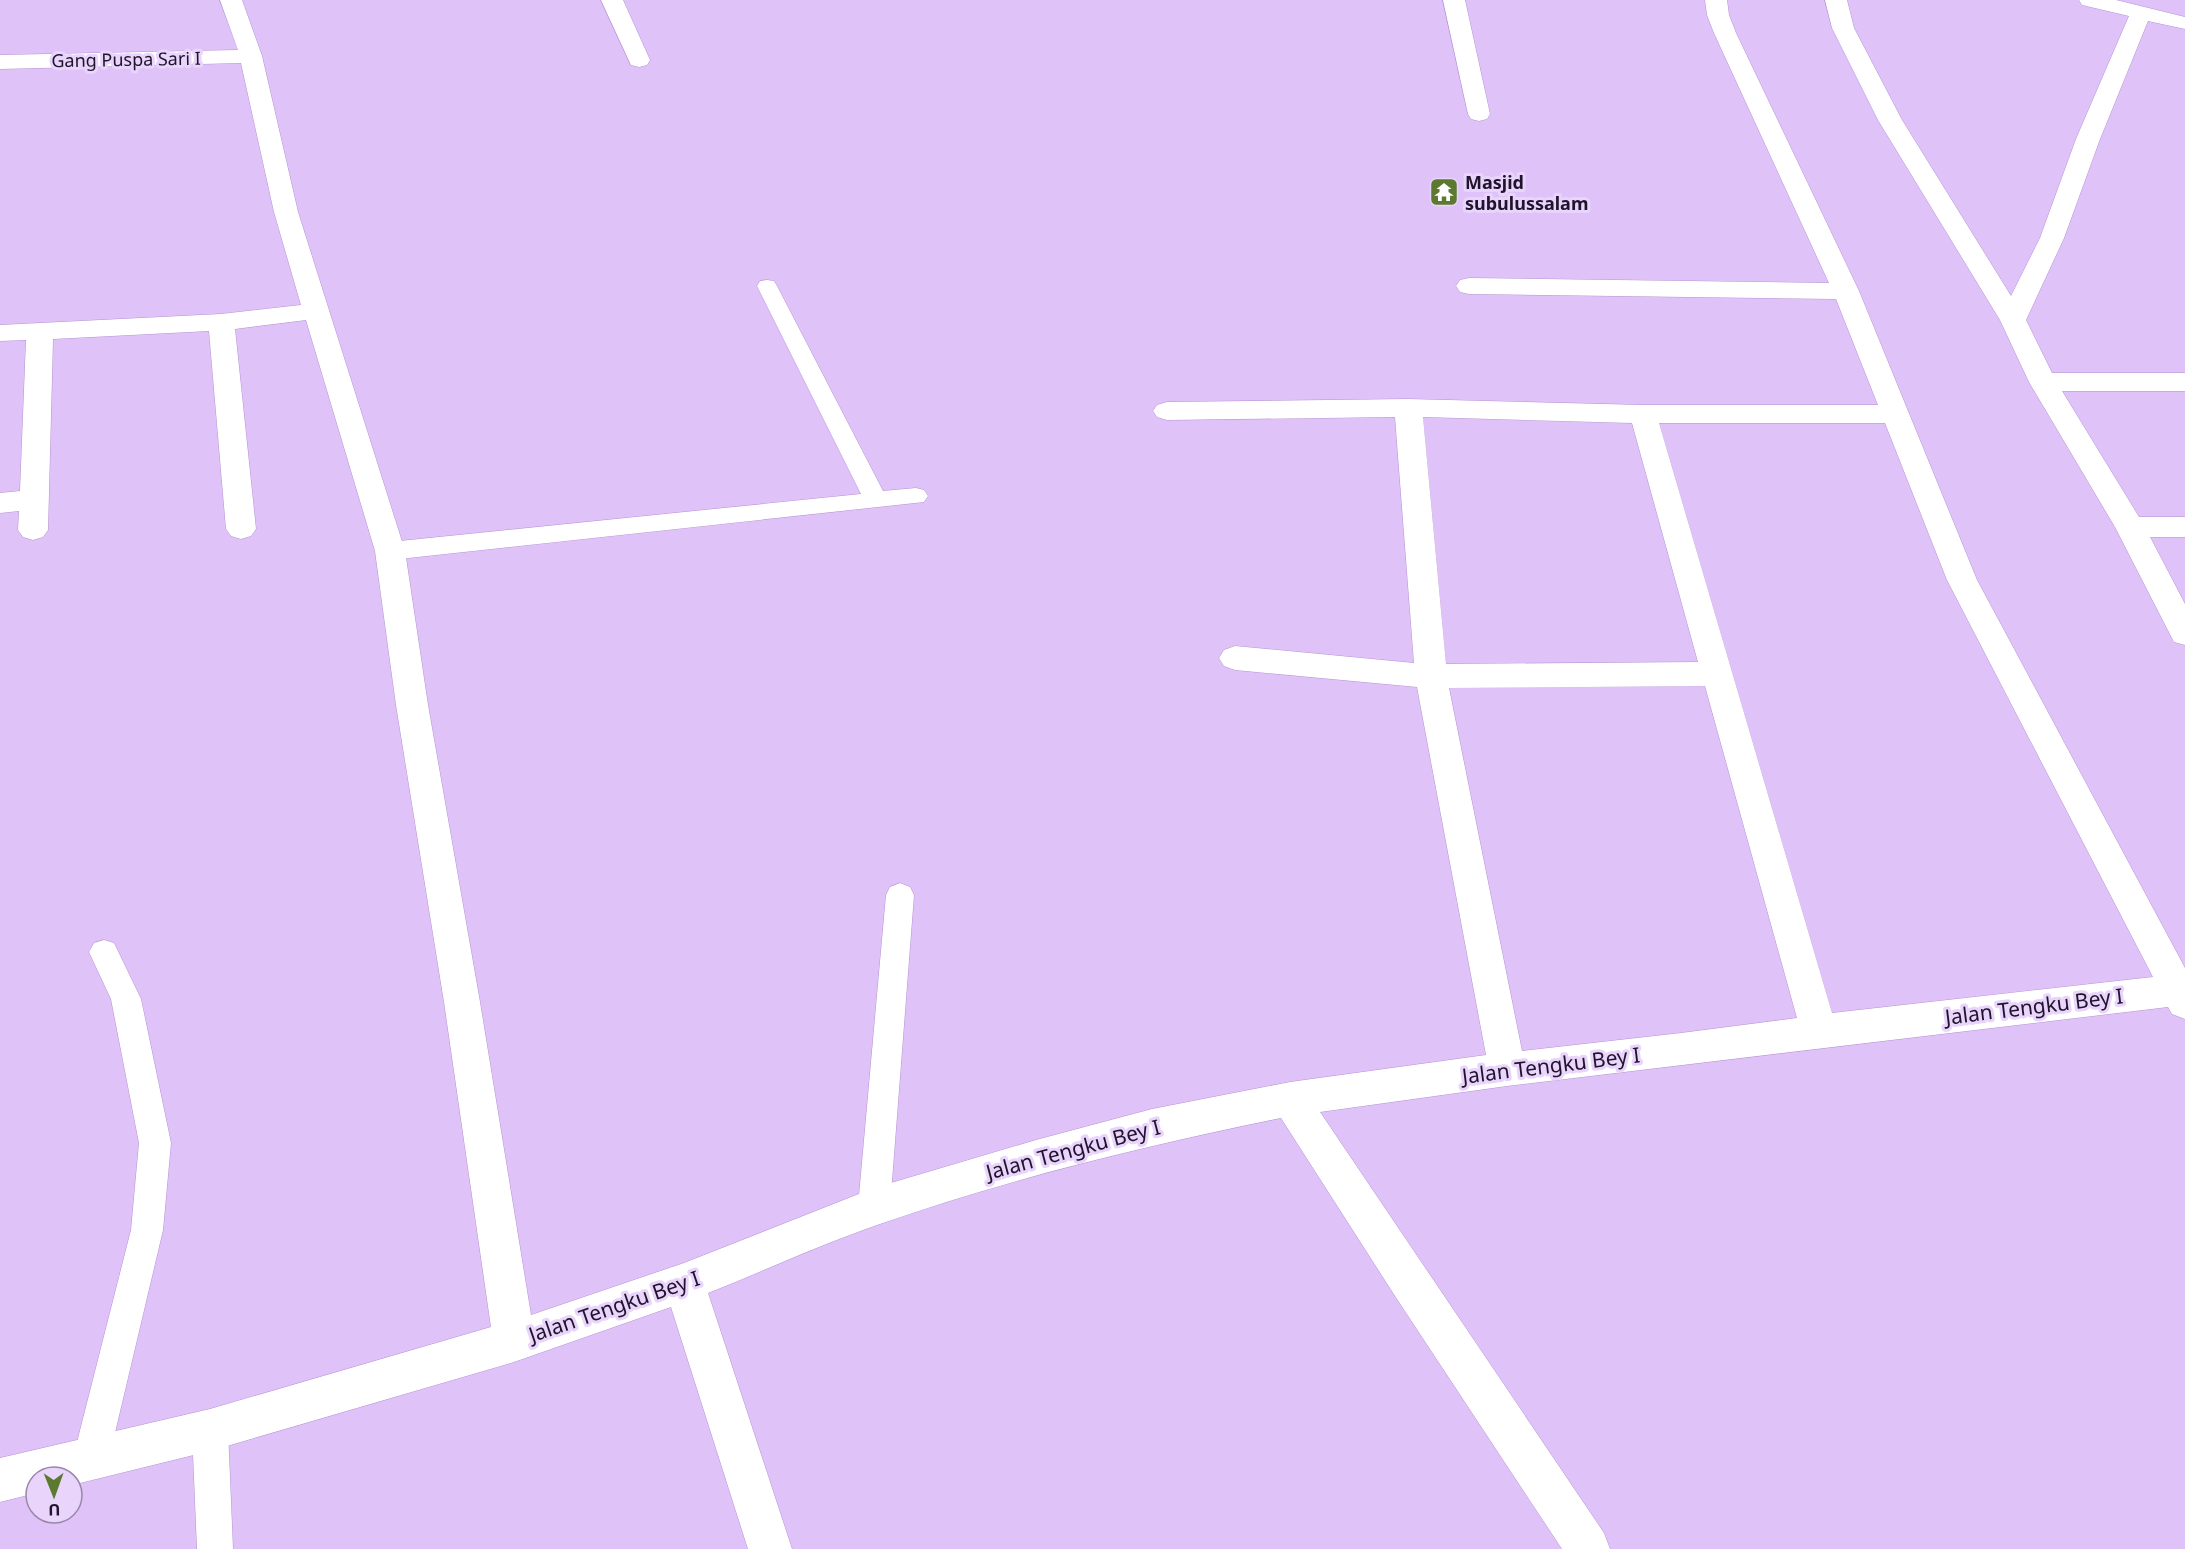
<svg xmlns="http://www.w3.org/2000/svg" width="2185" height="1549" viewBox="0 0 2185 1549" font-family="'Noto Sans',sans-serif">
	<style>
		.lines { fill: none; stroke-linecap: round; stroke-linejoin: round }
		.service-casing { stroke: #b593d3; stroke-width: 1 }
		.minor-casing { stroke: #b593d3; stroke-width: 1 }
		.service { fill: #fff; fill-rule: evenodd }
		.minor { fill: #fff; fill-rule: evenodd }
		.labels { text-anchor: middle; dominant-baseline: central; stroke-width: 6; stroke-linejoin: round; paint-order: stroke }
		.far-street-label { font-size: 18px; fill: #20132b; stroke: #e9d4fc }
		.far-poi-label { font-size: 18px; font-weight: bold; fill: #20132b; stroke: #e9d4fc; text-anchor: start }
		.street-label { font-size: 21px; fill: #20132b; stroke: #e9d4fc }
	</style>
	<rect width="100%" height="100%" fill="#dfc3f8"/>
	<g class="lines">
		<g class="service-casing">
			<path id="service" d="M767,280l7,1 3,5 106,205 33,-3 8,2 4,6 -4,6 -534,58 -9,-3 -3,-6 3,-6 9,-3 471,-48 -104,-208 3,-5z
				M900,883l10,4 4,8 -24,312 -5,11 -11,4 -11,-4 -5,-11 28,-312 4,-8z
				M104,940l10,3 27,56 30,144 -8,87 -54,228 -5,13 -13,5 -13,-5 -5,-13 58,-228 8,-87 -28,-144 -22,-47 5,-9z
				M210,1412l12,6 6,12 5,119h-36l-5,-119 6,-12z"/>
		</g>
		<g class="minor-casing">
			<path id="minor" d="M220,0h22l20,56 36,156 107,339 23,154 52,297 51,313 153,-52 190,-75 162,-48 116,-31 138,-27 196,-27 -69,-368 -182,-17 -11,-4 -5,-8 5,-8 11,-4 179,17 -19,-246 -228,3 -10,-3 -4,-6 4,-6 10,-3 241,-3 235,6h235l-42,-106 -367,-5 -9,-2 -4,-6 4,-6 9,-2 360,5 -115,-250 -7,-18 -2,-15h22l2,15 7,18 123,258 118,289 208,388v51l-13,-5 -4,-7 -661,79 -187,26 284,421 6,16h-48l-165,-250 -116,-181c-137,28 -273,61 -404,107 -58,20 -113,46 -169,68l84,256h-44l-77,-242 -157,55 -304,89 -138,34v-8h-36v16l-36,9v-44l210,-49 281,-82 -47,-325 -48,-297 -21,-154 -69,-231 -71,9 21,200 -5,7 -10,3 -10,-3 -5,-7 -17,-198 -156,8 -5,191 -5,7 -10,3 -10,-3 -5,-7 1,-19 -19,2v-20l20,-2 6,-151 -26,1v-16l221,-11 80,-9 -27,-93 -33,-149 -241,6v-14l238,-5zM1423,417l209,6 66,239 -252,2zM1659,423h226l62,157 206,397 -321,36zM1705,686l92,332 -116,15 -159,18 -73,-363z
				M601,0h22l27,60 -3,5 -8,2 -8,-2z
				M1443,0h22l25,114 -3,5 -8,2 -8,-2 -3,-5z
				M1825,0h22l7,28 48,92 109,176 29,-58 36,-99 53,-123 -47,-11 -3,-5h37l69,17v12l-37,-8 -48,118 -36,99 -38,82 26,53h133v18h-123l77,126h46v20h-35l35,67v41l-11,-3 -59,-115 -86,-145 -29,-62 -122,-200 -46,-92z"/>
		</g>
		<use href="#service" class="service"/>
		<use href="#minor" class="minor"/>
	</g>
	<defs>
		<g id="temple-square" transform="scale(1.5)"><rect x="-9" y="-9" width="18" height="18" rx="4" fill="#5b7a30" stroke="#e9d4fc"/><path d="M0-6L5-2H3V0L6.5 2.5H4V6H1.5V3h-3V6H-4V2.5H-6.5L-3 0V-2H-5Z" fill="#fff"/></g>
	</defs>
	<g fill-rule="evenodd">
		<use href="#temple-square" x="1444" y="192"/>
	</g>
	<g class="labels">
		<g class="far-street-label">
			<text transform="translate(126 59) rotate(-1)">Gang Puspa Sari I</text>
		</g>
		<g class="far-poi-label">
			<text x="1465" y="182">Masjid<tspan x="1465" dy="21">subulussalam</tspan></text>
		</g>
		<g class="street-label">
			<text transform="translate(2034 1006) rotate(-7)">Jalan Tengku Bey I</text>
			<text transform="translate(1551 1065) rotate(-7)">Jalan Tengku Bey I</text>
			<text transform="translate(1073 1149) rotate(-15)">Jalan Tengku Bey I</text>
			<text transform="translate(614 1306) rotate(-19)">Jalan Tengku Bey I</text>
		</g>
	</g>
	<g transform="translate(54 1495) rotate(179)"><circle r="28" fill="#e9d4fc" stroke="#9987a8" stroke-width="1.5"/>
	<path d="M0-4.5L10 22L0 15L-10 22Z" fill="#5b7a30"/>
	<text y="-9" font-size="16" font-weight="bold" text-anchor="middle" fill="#20132b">U</text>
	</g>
</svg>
